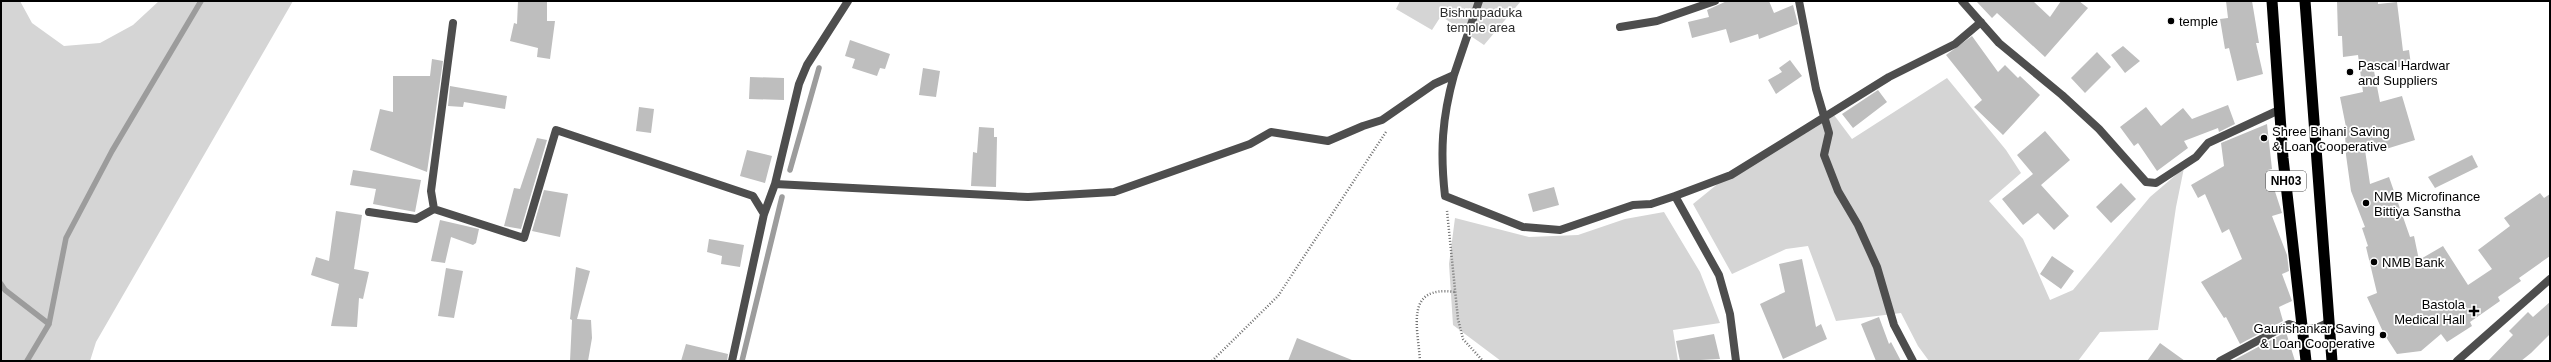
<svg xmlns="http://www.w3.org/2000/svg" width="2551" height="362" viewBox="0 0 2551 362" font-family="Arial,sans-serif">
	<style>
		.green { fill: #d5d5d5 }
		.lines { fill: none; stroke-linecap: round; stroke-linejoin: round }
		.stream { stroke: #9c9c9c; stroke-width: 5.5 }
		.building { fill: #bebebe }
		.path { stroke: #707070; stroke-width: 2.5; stroke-dasharray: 1 2; stroke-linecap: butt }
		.minor { stroke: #4e4e4e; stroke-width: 8 }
		.tertiary { stroke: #4e4e4e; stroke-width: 8 }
		.trunk { stroke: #000; stroke-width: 11 }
		.poi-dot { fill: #000; stroke: #fff; stroke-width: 1.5 }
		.labels { text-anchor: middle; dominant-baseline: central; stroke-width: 3.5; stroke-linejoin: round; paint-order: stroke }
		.shield { fill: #fff; stroke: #4c4c4c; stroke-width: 1 }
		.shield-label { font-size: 12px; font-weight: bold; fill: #000 }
		.park-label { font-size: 13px; fill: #2c2c2c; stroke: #fff }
		.poi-label { font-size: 13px; fill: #000; stroke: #fff; text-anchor: start }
	</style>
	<rect width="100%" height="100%" fill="#fff"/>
	<path class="green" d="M1,1h19l12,22 32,23 36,-3 33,-18 26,-24h134l-197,341 -6,19h-89z
		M1400,1h121l-37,44 -43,-29 -9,14 -36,-21z
		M1947,78l59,72 15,23 -32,28 34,38 27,61 23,-10 77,-93 34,-29 -8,39 -18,123 -58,2 -22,29h-149l-11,-15 -17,-33 -65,8 -28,-75 -22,3 -54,25 -39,-70 43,-35 95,-58 21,28z
		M1664,212l36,60 20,51 -47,7 5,31h-177l-48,-36 -4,-61 6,-46 74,19 49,-2 47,-16z"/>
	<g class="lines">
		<path class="stream" d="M790,170l29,-102
			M1,284l4,6 44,34
			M27,361l22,-37 17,-86 46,-87 89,-150
			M742,361l40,-164"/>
	</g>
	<path class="building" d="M518,1h29v20h8l-5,38 -13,-2 1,-9 -28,-7 4,-18 3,1z
		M1727,1h42l5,12 19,-8 5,19 -39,15 -1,-5 -28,9 -4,-14 -34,9 -4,-16 21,-5 -2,-7z
		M1976,1h57l17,16 11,-16h18l9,7 -43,49 -48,-44 -5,5z
		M2226,1h26l7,42h-3l7,31 -26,7 -8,-33 -4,1 -5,-30 8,-1z
		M2337,1h41v3l19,-2 6,49 6,-1 2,15 -37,6 6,31 22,-6 13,44 -29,9 -21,1 5,34 19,-7 21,60 4,-1 5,24 24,-14 25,39 24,-16 -14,-19 32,-24 -6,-8 36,-25 4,5 6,-4v62l-31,22 2,3 -23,16 2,4 -30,21 2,4 -25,16 -6,-8 -20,17 -24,3 -13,-20 -17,-37 10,-4 -11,-46 2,-1 -6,-18 3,-1 -14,-36 -5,-36 -1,-23h2l-7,-35 23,-5 -5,-37 -15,2 -1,-21h-4z
		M1972,36l26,36 7,-7 13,13 2,-2 20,19 -37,40 -29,-28 8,-7 -36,-45z
		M850,40l40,14 -5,15 -5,-1 -3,8 -25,-8 3,-9 -10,-3z
		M2123,46l17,15 -15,12 -14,-18z
		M2097,52l14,15 -26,26 -14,-15z
		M432,59l11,2 -16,111 -57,-22 10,-41 13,3v-36h37z
		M1790,60l12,16 -26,18 -8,-14 14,-8 -3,-4z
		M923,68l17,3 -4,26 -17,-2z
		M750,77l34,1v22l-35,-1z
		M450,86l57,10 -2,13 -41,-7 -1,5 -15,-1z
		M1878,90l9,12 -34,26 -11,-14z
		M2228,105l7,19 -16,8 -1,-4 -34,13 4,7 -31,23 -19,-28 -4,3 -14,-19 26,-20 15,19 22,-18 9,11z
		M639,107l15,2 -3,24 -15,-2z
		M2267,124l5,45 -4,1 14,43 -10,3 15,39 2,16 -7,3 10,27 -13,6 4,14 -43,23 -14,-27 -2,1 -23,-36 41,-23 -13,-30 -7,4 -17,-39 -7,4 -7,-13 33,-19 -3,-23z
		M979,127l15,1v9h3l-1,50 -25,-1 2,-34 4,1z
		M2045,131l25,29 -29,25 28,31 -15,14 -16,-17 -15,12 -21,-26 31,-25 -16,-19z
		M537,138l10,2 -26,89 -17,-3 10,-38 6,1z
		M747,150l25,6 -7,27 -25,-7z
		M2472,155l6,12 -43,21 -7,-11z
		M353,170l68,10 -6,32 -42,-8 3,-15 -26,-4z
		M2121,183l15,16 -25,24 -15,-16z
		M1554,187l5,18 -26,7 -5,-18z
		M544,190l24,4 -8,43 -28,-6z
		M336,211l26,4 -8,54 15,3 -6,27 -4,-1 -2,29 -26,-1 8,-42 -28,-9 5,-18 13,4z
		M440,220l39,9 -3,14 -3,2 -22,-8 -6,26 -14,-2z
		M709,239l35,6 -4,22 -19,-3 1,-8 -15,-4z
		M2052,256l22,15 -13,18 -21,-15z
		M1802,259l14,68 5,-3 6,15 -44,20 -23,-55 25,-12 -6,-28z
		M576,267l14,4 -13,48 14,1 1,18 -4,23h-18l2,-41 -2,-1z
		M446,268l17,3 -9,47 -16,-2z
		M2550,302v32l-19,19 -10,8h-33l25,-26 -4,-4 19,-19 5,5z
		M1879,317l10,27 2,-2 10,19h-25l-15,-37z
		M2286,332l9,29h-63z
		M1714,334l6,25 -40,2 -4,-20z
		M1297,338l55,22v1h-64z
		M2160,343l25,18h-38z
		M686,344l42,10 -1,7h-46z"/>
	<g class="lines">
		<path class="path" d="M1447,211l11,108 5,20 20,22
			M1212,361l66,-65 108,-164
			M1420,361c-2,-34 -16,-76 35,-69"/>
		<path class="minor" d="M1799,1l17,88 13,44 -5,22 14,36 20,34 19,42 17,58 19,36
			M1962,1l37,42 63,52 37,34 47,53 10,1 40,-26 12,-14 71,-33
			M1620,27l37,-6 58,-20
			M1454,75c-12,43 -14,77 -9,121l78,31 37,3 73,-25 18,-1 24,-8 44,79 11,39 6,47
			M775,184l253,13 86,-5 136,-48 21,-12 57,9 35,-15 19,-6 52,-36 20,-9 25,-74
			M1675,196l56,-21 158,-98 66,-33 26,-22
			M434,209l-3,-18 22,-168
			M369,212l47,7 18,-10 90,29 32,-108 197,66 11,18
			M732,361l32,-147 11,-30 24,-100 8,-19 41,-64
			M2220,361l69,-37c17,6 25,7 40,-2"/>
		<path class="tertiary" d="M2457,361l93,-82"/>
		<path class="trunk" d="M2272,1l11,157 23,203
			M2305,1l27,360"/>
	</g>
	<g class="poi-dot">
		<circle cx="2171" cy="21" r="4"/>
		<circle cx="2350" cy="72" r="4"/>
		<circle cx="2264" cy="138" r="4"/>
		<circle cx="2366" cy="203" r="4"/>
		<circle cx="2374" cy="262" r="4"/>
		<path d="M2472 305h4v4h4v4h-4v4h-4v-4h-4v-4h4z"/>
		<circle cx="2383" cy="335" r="4"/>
	</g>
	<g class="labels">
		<rect class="shield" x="2266" y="171" width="40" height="20" rx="3"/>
		<g class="shield-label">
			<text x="2286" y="181">NH03</text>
		</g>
		<g class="park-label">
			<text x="1481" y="12">Bishnupaduka<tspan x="1481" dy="15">temple area</tspan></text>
		</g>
		<g class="poi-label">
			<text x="2179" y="21">temple</text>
			<text x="2358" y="65">Pascal Hardwar<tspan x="2358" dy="15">and Suppliers</tspan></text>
			<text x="2272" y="131">Shree Bihani Saving<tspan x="2272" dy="15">&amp; Loan Cooperative</tspan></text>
			<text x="2374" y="196">NMB Microfinance<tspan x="2374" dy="15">Bittiya Sanstha</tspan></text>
			<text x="2382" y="262">NMB Bank</text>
			<text x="2465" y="304" text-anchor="end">Bastola<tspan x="2465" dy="15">Medical Hall</tspan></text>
			<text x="2375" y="328" text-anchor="end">Gaurishankar Saving<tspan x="2375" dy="15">&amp; Loan Cooperative</tspan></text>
		</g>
	</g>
	<rect width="2551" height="362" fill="none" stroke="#000000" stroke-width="4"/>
</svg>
